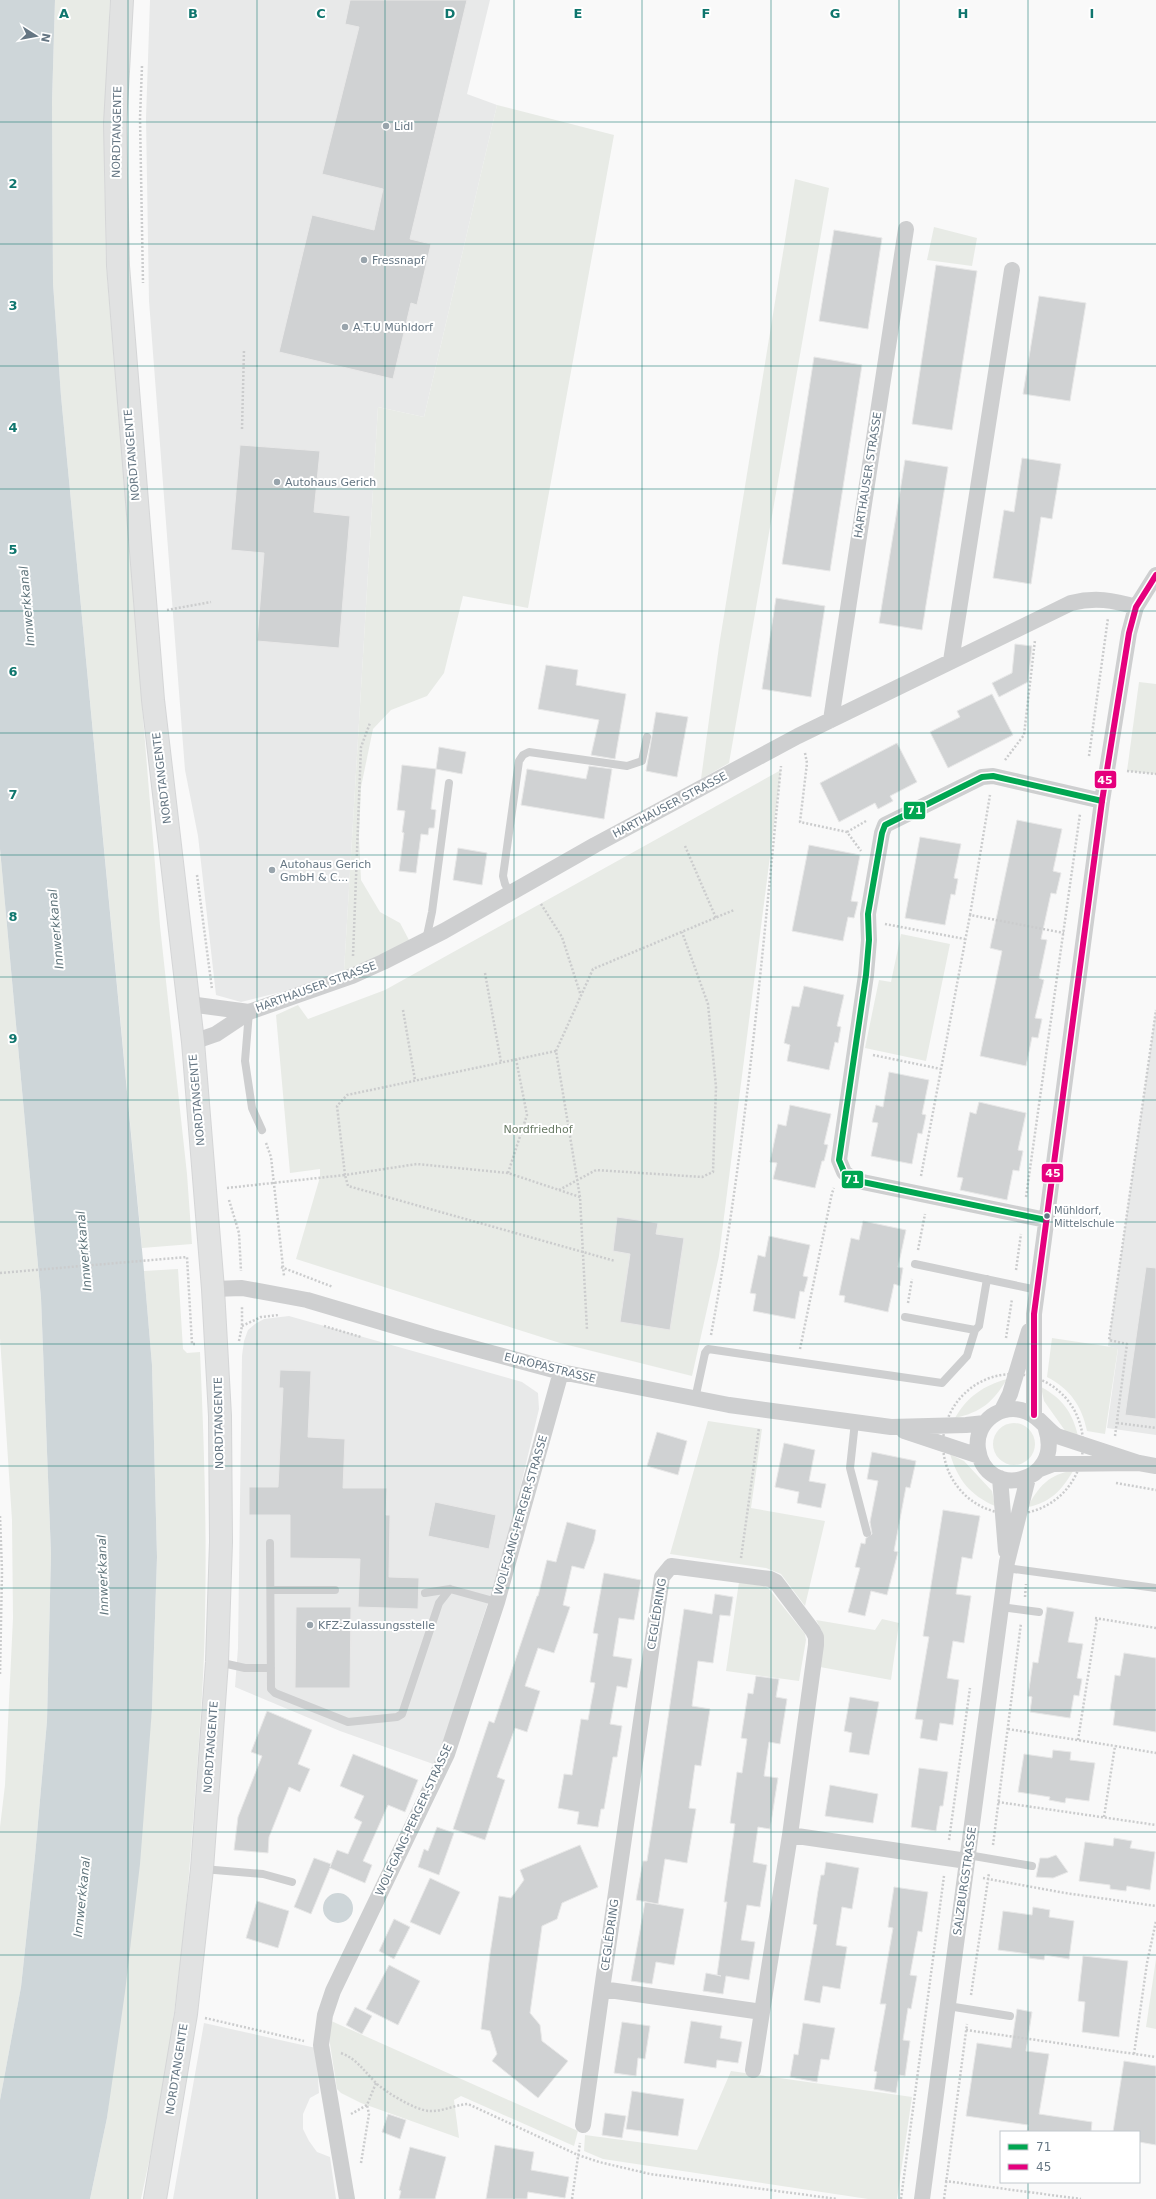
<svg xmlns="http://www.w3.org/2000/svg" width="1156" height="2199" viewBox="0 0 1156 2199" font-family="'DejaVu Sans',sans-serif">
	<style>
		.built { fill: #e8e9e9 }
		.green { fill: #e8ebe6 }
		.water { fill: #ced6d9 }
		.building { fill: #d0d2d3; stroke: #e8e8e8 }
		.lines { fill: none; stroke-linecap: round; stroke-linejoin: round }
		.secondary-casing { stroke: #d5d6d7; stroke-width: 24 }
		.path { stroke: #cbcccd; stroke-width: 2.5; stroke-dasharray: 2 2; stroke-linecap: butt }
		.lane { stroke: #cecfd0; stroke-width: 8 }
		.street { stroke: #cecfd0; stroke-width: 16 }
		.secondary { stroke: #e1e2e2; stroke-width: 22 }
		.bus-1-casing { stroke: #fff; stroke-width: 9 }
		.bus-2-casing { stroke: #fff; stroke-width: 9 }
		.bus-1 { stroke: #00a651; stroke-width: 6 }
		.bus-2 { stroke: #e5007d; stroke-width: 6 }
		.grid { fill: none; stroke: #0f766e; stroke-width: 1; stroke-opacity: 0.55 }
		.poi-dot { fill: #99a4ac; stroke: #fff; stroke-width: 1.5 }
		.bus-dot { fill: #657683; stroke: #fff; stroke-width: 1.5 }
		.labels { text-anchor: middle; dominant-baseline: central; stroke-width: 4; stroke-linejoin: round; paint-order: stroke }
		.bus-label { font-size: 10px; fill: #657683; stroke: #fff; text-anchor: start }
		.poi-label { font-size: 11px; fill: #657683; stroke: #fff; text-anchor: start }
		.street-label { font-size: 11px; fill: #657683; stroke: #fff }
		.park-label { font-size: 11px; fill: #687a64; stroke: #fff }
		.water-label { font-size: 12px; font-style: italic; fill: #60757c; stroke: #fff }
		.grid-label { font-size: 13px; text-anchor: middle; font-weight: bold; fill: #0f766e; stroke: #fff; stroke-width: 4; stroke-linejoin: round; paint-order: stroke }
		.line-badge { stroke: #fff; stroke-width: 1.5 }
		.badge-label { font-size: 11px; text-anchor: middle; font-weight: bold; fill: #fff }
	</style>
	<rect width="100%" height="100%" fill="#f9f9f9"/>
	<path class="built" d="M150,0h340l-23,94 30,11 -73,312 -46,-10 -34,564 -63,21 -40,10 -25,-7 -18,-159 -13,-66 -36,-469 -3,-183z
		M1156,1010v425l-49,-7 11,-79 -10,-3z
		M289,1316l233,66 16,11 1,16 -32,134 -71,222 -96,-34 -105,-44 3,-39 4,-292 2,-15 4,-11 7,-6 9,-5z
		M204,2023l112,25 3,45 -9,5 -7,16v15l6,12 8,11 13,5 6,42h-163z"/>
	<path class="green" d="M55,0h55l-6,140 2,123 54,663 27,248 5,70 -50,4 -81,-852 -8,-113 -1,-181z
		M497,105l117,30 -86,473 -65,-12 -19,77 -17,23 -36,14 -18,19 -12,58 -2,50 2,43 19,32 20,11 10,19 -66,29 34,-564 46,10z
		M795,179l34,9 -100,575 -28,16 18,-133z
		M934,227l43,11 -5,28 -45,-6z
		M1139,682l17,2v90l-29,-3z
		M781,770l-62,486 -27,120 -132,-33 -264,-84 24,-82v-8l-30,4 -14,-158 22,-10 10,14 77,-29z
		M0,849l41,449 10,256 -4,167 -12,135 -14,131 -21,113v-273l5,-42 8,-167 -1,-98 -12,-182z
		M901,934l49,10 -24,117 -61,-13 14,-68 12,2z
		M178,1269l5,80 4,4 13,-1c4,89 7,177 5,266 -1,68 -7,136 -12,204 -9,127 -24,253 -52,377h-51l17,-81 45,-409 5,-152 -5,-192 -8,-94z
		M1052,1338l66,10 -13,86 -18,-3c-5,-25 -17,-42 -40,-54z
		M1007,1379c-14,23 -25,33 -52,39 13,-22 28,-32 52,-39z
		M1041,1387c21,11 32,26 37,49l-12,-4 -22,-31z
		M708,1421l54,8 -11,79 74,13 -20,85 -24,-32 -15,-6 -96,-14z
		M993 1444a21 21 0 1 1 42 0a21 21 0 1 1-42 0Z
		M950,1454l14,7 28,30 3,15c-25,-11 -37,-26 -45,-52z
		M1073,1471c-11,19 -23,32 -45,36 9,-19 22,-34 45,-36z
		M739,1582l25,4 5,3 36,45 1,6 -7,41 -73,-10z
		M882,1619l17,4 -8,57 -71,-13 2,-36 -6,-11 59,10z
		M1156,1959v70l-10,-2z
		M329,2020l249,111 -4,15 -113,-50 -7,4 5,38 -98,-35 -20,-10 -4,-4 -7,-45z
		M731,2071l181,26 -15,102h-29l-265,-40 -19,-8 1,-16 112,15z"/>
	<path class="water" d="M0,0h55l-3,102 1,181 8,113 83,875 8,94 5,192 -5,152 -12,155 -15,128 -18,126 -17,81h-90v-99l21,-113 14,-131 12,-135 4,-167 -10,-256 -41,-449z
		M323 1908a15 15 0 1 1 30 0a15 15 0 1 1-30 0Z"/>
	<path class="building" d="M350,0h117l-57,239 21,5 -14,61 -6,-2 -18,76 -114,-27 33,-137 62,15 9,-41 -61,-15 37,-147 -14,-3z
		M834,230l48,8 -14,91 -49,-8z
		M936,265l41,6 -25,159 -40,-6z
		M1039,296l47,7 -16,98 -47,-7z
		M814,357l48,8 -32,206 -48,-7z
		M240,445l80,6 -6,61 36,4 -11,132 -82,-7 7,-88 -33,-3z
		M1022,458l39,6 -9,55 -11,-2 -10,67 -38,-6 11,-68 10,2z
		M905,460l43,7 -26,163 -43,-7z
		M776,598l49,8 -14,91 -49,-8z
		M1015,644l17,2 -4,36 -29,15 -7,-14 20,-10z
		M546,665l32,5 -2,15 50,9 -11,65 -24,-4 8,-35 -61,-11z
		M992,694l21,41 -65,33 -18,-36 30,-15 -3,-6z
		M656,712l32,5 -11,60 -31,-6z
		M897,743l20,39 -27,14 3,5 -15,8 -3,-6 -36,19 -19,-39z
		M439,747l27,5 -4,22 -26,-5 -5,40 5,1 -2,18h-5l-1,7 -7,-1 -5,39 -17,-2 5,-38 -2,-1 3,-21 -8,-1 5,-45 34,4z
		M589,766l23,3 -8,50 -83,-14 6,-36 59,10z
		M1017,820l45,9 -9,42 8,2 -5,21 -5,-1 -10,46 6,1 -8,38 5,2 -9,38 7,1 -4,19 -6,-1 -6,29 -46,-10 22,-105 -12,-3z
		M920,837l41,7 -7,34 4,1 -3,16 -4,-1 -6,31 -40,-7z
		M809,845l51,10 -9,46 7,1 -4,16 -6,-1 -5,24 -51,-10z
		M458,848l29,5 -5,32 -29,-5z
		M804,986l40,9 -7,31 4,1 -3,16 -3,-1 -6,28 -42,-9 3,-16 -6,-2 8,-37 7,1z
		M889,1072l40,8 -7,34 4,1 -4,19 -4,-1 -6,31 -41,-8 7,-33 -6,-1 4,-17 7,2z
		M979,1102l47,11 -8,37 5,1 -4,20 -6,-1 -6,30 -47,-10 3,-12 -6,-1 13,-65 6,2z
		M790,1105l41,9 -7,30 4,1 -4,16h-2l-7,27 -42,-9 4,-16 -7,-1 8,-38 8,2z
		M617,1217l41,6 -2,11 28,4 -14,92 -50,-8 10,-68 -17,-3z
		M863,1221l43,9 -8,37 5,1 -3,18 -6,-2 -6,28 -44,-10 1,-6 -6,-1 12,-57 8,2z
		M769,1236l41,9 -7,31 5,1 -4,15 -4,-1 -5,28 -42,-8 3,-17 -6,-1 8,-38 7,2z
		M1146,1267l10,1v151l-31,-4z
		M280,1370l31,1 -3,66 37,2 -2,49h44l-1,27h4l-1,62 30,1 -1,31 -60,-2 2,-48 -70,-1v-43h-41v-28h29l5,-99h-4z
		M657,1432l30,9 -9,34 -31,-9z
		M784,1443l31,7 -6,31 17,3 -5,24 -24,-5 2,-11 -24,-5z
		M872,1452l44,9 -6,27 -4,-1 -12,64 4,1 -11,43 -16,-4 -6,25 -17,-4 12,-44 -5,-1 6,-24 4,1 1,-6 6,-4 -2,-12 8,-41 -11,-2z
		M435,1502l61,13 -7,34 -61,-13z
		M943,1510l37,6 -8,43 -10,-2 -6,37 15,2 -7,47 -11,-2 -6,37 12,2 -6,45 -13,-2 -3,18 -17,-3 3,-18 -8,-1 14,-82 -6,-1z
		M567,1522l29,8 -2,11 -10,28 -12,-3 -9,39 7,2 -16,46 -16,-5 -13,38 15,5 -13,41 -12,-4 -18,49 8,3 -20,60 -32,-11 36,-108 5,2 43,-127h1l9,-36 9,2z
		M604,1573l37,7 -7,40 -15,-2 -6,38 19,3 -5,29 -10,-2 -7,38 12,2 -5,31h-4l-9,52h-3l-3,18 -21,-3 2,-12 -21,-4 6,-34 8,1 9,-56 7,1 7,-37 -5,-1 8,-48 -5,-1z
		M715,1594l18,3 -3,19 -10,-1 -7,48 -15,-2 -6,45 18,3 -9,57 -6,-1 -6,43 7,1 -9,54 -22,-4 -7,45 -22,-4 7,-39h4l37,-252 28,5z
		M296,1607h55l-1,81h-55z
		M1047,1607l27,5 -6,30 15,2 -6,34 5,1 -3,17 -5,-1 -4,23 -40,-6 2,-15 -4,-1 5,-34 5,1z
		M1124,1653l32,5v74l-43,-7 2,-14 -5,-1 5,-35 5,1z
		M756,1676l23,3 -3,18 11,2 -7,45 -11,-2 -5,34 14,2 -8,51 -12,-2 -5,35 14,3 -7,42 -13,-2 -6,35 14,2 -6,38 -23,-4 -3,18 -20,-3 3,-18 15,3 -4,-1 10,-73h-3l11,-78 -5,-1 7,-51 5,1 5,-34 -6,-1 7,-45 5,1z
		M850,1697l29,5 -10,53 -20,-3 3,-19 -8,-2z
		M267,1711l45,19 -14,34 12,5 -10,23 -11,-5 -20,50 -1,16 -34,-3 4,-33 24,-61 -11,-4z
		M1053,1750l18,2 -1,8 25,3 -6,38 -23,-3 -1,5 -16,-3 1,-3 -32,-5 6,-38 28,4z
		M353,1754l65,26 -13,32 -17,-7 -25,56 9,4 -7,18 -35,-15 -19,46 -17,-7 20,-49 17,6 -1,3 7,-17 11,4 14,-32 -8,-4 10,-22 -24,-10z
		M919,1768l29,4 -5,34h-3l-4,25 -25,-4z
		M830,1785l48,9 -5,29 -48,-7z
		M437,1827l17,6 -15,42 -21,-8 6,-18 4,2z
		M1114,1838l18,3 -2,7 25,4 -5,38 -23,-4 -1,5 -16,-2v-4l-31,-4 6,-39 28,4z
		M580,1845l18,42 -36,16 -5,16 -15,7 -12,87 10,12 2,16 26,20 -30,37 -46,-37 5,-7 -7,-23 -9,-2 9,-75 9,-58 12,2 13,-18 -4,-10z
		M1056,1855l12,17 -15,6 -17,-1 4,-19h8z
		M826,1862l33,6 -7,41 -10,-2 -6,38 11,2 -7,42 -17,-3 -3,17 -16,-3 13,-75 -4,-1 5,-33 3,-16h3z
		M430,1878l30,14 -20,43 -30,-13z
		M894,1887l34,5 -6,40 -4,-1 -8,44 7,1 -6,33 -3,-1 -5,32 7,1 -5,35 -6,-1 -3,18 -22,-4 3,-17 -3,-1 12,-67h-6l13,-76 -5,-1z
		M257,1901l32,10 -11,37 -32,-10z
		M645,1902l39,7 -10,56 -18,-3 -4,22 -21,-3z
		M1033,1907l17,3 -1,7 25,4 -5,38 -24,-4 -1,5 -15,-2v-4l-31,-4 5,-39 29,4z
		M394,1919l16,8 -16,32 -15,-8z
		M1083,1956l45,5 -9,76 -37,-5 3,-30 -7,-1z
		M389,1965l31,16 -22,44 -32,-16z
		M355,2007l17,9 -10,18 -16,-9z
		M1017,2009l15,3 -6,39 23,3 -10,60 53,8 -1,10h-64l1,-7 -62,-9 11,-73 34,5z
		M691,2021l31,5 -2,12 22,4 -4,21 -21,-3 -1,8 -32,-5z
		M622,2022l28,4 -5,33 -7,-1 -2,18 -22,-3z
		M803,2023l32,5 -6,32 -8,-1 -4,23 -27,-5 4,-23 4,1z
		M1124,2061l32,5v79l-17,-3v-10h-26z
		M632,2091l52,8 -6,37 -52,-7z
		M605,2113l21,3 -4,22 -20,-3z
		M388,2114l18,6 -6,19 -18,-7z
		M495,2145l39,7 -3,18 38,7 -4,21 -37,-6 -1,7h-41z
		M410,2147l36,10 -11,42h-36l2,-8 -2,-1z"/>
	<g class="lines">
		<g class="secondary-casing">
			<path id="secondary" d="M122,0l-7,124 3,142 35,434 40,342 20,247 7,127 1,126 -4,120 -15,207 -16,145 -31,185"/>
		</g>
		<path class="path" d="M142,66l-2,52 3,165
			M242,429l2,-79
			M167,610l44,-8
			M805,753l2,10 -7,59 47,10 14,19
			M1089,756l19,-138
			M1005,760l19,-25 11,-95
			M1127,771l29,3
			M847,832l19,-11
			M685,846l31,72
			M197,875l15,114
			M541,904l21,33 19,59
			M970,915l20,-120
			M885,924l80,15
			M353,956l8,-209 9,-24
			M485,973l16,89
			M403,1010l12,70
			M556,1051l37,-82 141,-59
			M873,1055l68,14
			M266,1143l5,14 13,119
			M508,1173l19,-58 -11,-56
			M921,1176l49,-261 94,18
			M227,1188l118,-13 3,11 267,75
			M559,1190l37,-20 106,7 11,-5 3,-85 -8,-83 -26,-72
			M580,1197l-72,-24 -91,-9 -72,11 -8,-69 10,-11 209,-44 24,146 7,133
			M1026,1197l54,-383
			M229,1200l10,33 2,38
			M918,1250l7,-36
			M281,1267l52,20
			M1016,1270l5,-36
			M0,1273l187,-16 5,87h3
			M908,1303l4,-24
			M242,1326l19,-9 18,-2
			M324,1326l37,11
			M711,1335c35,-188 51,-379 70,-569
			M1006,1338l6,-39
			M239,1341l3,-15v-20
			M800,1349l32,-156 2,-5
			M943 1444a70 70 0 1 1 140 0a70 70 0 1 1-140 0Z
			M1117,1423l39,5
			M1115,1436l12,-92 -18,-4 47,-330
			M1116,1483l40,7
			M0,1516l2,55 -2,104
			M741,1558l18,-130
			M1025,1597l1,-13
			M1095,1618l61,10
			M1008,1729l107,17
			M1078,1740l19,-121
			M998,1802l158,23
			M1104,1817l11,-71 41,7
			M949,1840l21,-152
			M993,1845l28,-222
			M983,1878l82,15 91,13
			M971,1995l18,-122
			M205,2018l99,23
			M966,2030l190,27
			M341,2053c16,6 23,18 34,29 10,10 40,28 54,29 13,1 25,-6 39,-7l110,51 21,7 51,12 187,25
			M1134,2054l13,-91 9,-42
			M351,2114l16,-9 9,-22
			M361,2163l8,-49 -2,-9
			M945,2181l136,18
			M572,2199l8,-56
			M901,2199l43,-323
			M944,2199l23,-175"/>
		<path class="lane" d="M510,893l-5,-9 -2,-8 16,-115 4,-6 6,-3 98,14 15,-5 5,-24
			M426,940l6,-28 17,-129
			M249,1012l-4,49 7,47 10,22
			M915,1264l122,26
			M905,1317l70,13 4,-4 8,-47
			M695,1399l10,-46 3,-4 234,34 25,-27 8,-26
			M855,1422l-5,46 17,65
			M270,1543l1,146 4,4 73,29 49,-5 5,-3 37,-111 11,-14
			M1006,1568l150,20
			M271,1590h64
			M425,1593l25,-4 47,13
			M1001,1607l38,5
			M218,1662l27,6h26
			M968,1855l64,11
			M203,1869l60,5 29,8
			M948,2006l62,10"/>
		<path class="street" d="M951,661l61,-391
			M831,720l75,-491
			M189,1004l60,8
			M193,1042l23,-8 33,-22 103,-36 31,-14 61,-31 151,-86 203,-109 273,-133c24,-6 42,-3 65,4
			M1046,1220l-193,-40 -9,-8 -5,-12 27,-185 3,-35 -1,-26 14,-81 3,-8 97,-48 11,-1 109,25
			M213,1289l29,-1 65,12 125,37 129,35 168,33 162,22 75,-2 19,-2
			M1002,1410l8,-16 19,-63
			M1034,1415v-101l68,-513 27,-168 7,-26 20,-32
			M1046,1429c18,55 -61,72 -68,20 -4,-27 24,-48 49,-37 13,5 19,17 30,24l82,27
			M904,1431l75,25
			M1040,1469l13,-5 86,-1 17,3
			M1000,1478l6,73
			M790,1835l-28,177 -160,-23 60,-412 9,-11 99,13 6,3 37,49 3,6v8l-26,190 177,26
			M753,2070l9,-58
			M583,2125l19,-136
			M347,2199l-26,-154 4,-30 8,-24 114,-237 50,-152 64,-230
			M922,2199l85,-637 21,-84"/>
		<use href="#secondary" class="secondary"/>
		<g class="bus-1-casing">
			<path id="bus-1" d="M1046,1220l-193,-40 -9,-8 -5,-12 27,-185 3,-35 -1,-26 14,-81 3,-8 97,-48 11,-1 109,25"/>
		</g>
		<g class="bus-2-casing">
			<path id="bus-2" d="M1034,1415v-101l68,-513 27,-168 7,-26 20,-32"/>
		</g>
		<use href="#bus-1" class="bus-1"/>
		<use href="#bus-2" class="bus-2"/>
	</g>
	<path class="grid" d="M128,0v2199M257,0v2199M385,0v2199M514,0v2199M642,0v2199M771,0v2199M899,0v2199M1028,0v2132M0,122h1156M0,244h1156M0,366h1156M0,489h1156M0,611h1156M0,733h1156M0,855h1156M0,977h1156M0,1100h1156M0,1222h1156M0,1344h1156M0,1466h1156M0,1588h1156M0,1710h1156M0,1832h1156M0,1955h1156M0,2077h1156M1028,2182v17"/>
	<g class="poi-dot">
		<circle cx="386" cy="126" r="4"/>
		<circle cx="364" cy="260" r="4"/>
		<circle cx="345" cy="327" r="4"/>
		<circle cx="277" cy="482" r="4"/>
		<circle cx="272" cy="870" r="4"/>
		<circle cx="310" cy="1625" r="4"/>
	</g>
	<circle class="bus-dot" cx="1047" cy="1216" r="3.5"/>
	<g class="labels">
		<g class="bus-label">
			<text x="1054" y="1210">Mühldorf,<tspan x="1054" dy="13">Mittelschule</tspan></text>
		</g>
		<g class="poi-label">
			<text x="394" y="126">Lidl</text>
			<text x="372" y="260">Fressnapf</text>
			<text x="353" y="327">A.T.U Mühldorf</text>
			<text x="285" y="482">Autohaus Gerich</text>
			<text x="280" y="864">Autohaus Gerich<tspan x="280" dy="13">GmbH &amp; C...</tspan></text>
			<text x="318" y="1625">KFZ-Zulassungsstelle</text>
		</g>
		<g class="street-label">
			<text transform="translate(117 132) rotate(-89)">NORDTANGENTE</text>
			<text transform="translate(132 455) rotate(-95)">NORDTANGENTE</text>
			<text transform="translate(868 475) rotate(-81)">HARTHAUSER STRASSE</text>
			<text transform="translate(162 778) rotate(-97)">NORDTANGENTE</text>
			<text transform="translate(670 805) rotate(-28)">HARTHAUSER STRASSE</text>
			<text transform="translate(316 987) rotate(-20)">HARTHAUSER STRASSE</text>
			<text transform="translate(197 1100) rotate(-95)">NORDTANGENTE</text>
			<text transform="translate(550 1368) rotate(14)">EUROPASTRASSE</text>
			<text transform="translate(219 1423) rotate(-91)">NORDTANGENTE</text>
			<text transform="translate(521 1515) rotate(-74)">WOLFGANG-PERGER-STRASSE</text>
			<text transform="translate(657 1614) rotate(-81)">CEGLÉDRING</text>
			<text transform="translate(211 1747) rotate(-86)">NORDTANGENTE</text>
			<text transform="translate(414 1820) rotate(-65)">WOLFGANG-PERGER-STRASSE</text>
			<text transform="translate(965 1881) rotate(-82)">SALZBURGSTRASSE</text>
			<text transform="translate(610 1935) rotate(-82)">CEGLÉDRING</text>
			<text transform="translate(177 2069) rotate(-81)">NORDTANGENTE</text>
		</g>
		<g class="park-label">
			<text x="538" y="1129">Nordfriedhof</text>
		</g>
		<g class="water-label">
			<text transform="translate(27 606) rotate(-95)">Innwerkkanal</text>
			<text transform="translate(56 929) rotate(-95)">Innwerkkanal</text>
			<text transform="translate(84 1251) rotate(-95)">Innwerkkanal</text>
			<text transform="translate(103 1575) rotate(-92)">Innwerkkanal</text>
			<text transform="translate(82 1897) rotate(-84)">Innwerkkanal</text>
		</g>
	</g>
	<g class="grid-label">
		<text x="64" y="18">A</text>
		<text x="193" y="18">B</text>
		<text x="321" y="18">C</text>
		<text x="450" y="18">D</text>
		<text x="578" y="18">E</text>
		<text x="706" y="18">F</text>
		<text x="835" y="18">G</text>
		<text x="963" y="18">H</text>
		<text x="1092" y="18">I</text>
		<text x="13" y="188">2</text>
		<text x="13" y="310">3</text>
		<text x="13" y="432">4</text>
		<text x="13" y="554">5</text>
		<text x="13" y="676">6</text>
		<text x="13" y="799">7</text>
		<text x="13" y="921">8</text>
		<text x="13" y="1043">9</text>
	</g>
	<g class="line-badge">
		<rect x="1094" y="770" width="23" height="19" rx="4" fill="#e5007d"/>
		<rect x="903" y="801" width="23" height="19" rx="4" fill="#00a651"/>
		<rect x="1041" y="1163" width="23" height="20" rx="4" fill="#e5007d"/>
		<rect x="841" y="1170" width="23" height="19" rx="4" fill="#00a651"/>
	</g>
	<g class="badge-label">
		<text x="1105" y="784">45</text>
		<text x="915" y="814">71</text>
		<text x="1053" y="1177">45</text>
		<text x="852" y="1183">71</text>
	</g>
	<rect x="1000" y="2131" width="140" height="52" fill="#ffffff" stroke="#c1c8cd"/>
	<rect x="1008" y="2144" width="20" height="6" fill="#00a651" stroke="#c1c8cd"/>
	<text x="1036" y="2151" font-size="12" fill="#657683">71</text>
	<rect x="1008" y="2164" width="20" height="6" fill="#e5007d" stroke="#c1c8cd"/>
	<text x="1036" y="2171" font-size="12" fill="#657683">45</text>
	<g transform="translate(36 36) rotate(101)" stroke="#ffffff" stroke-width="3" paint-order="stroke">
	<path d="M0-3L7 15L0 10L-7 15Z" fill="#657683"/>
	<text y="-6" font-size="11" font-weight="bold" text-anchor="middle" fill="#657683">N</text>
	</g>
</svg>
